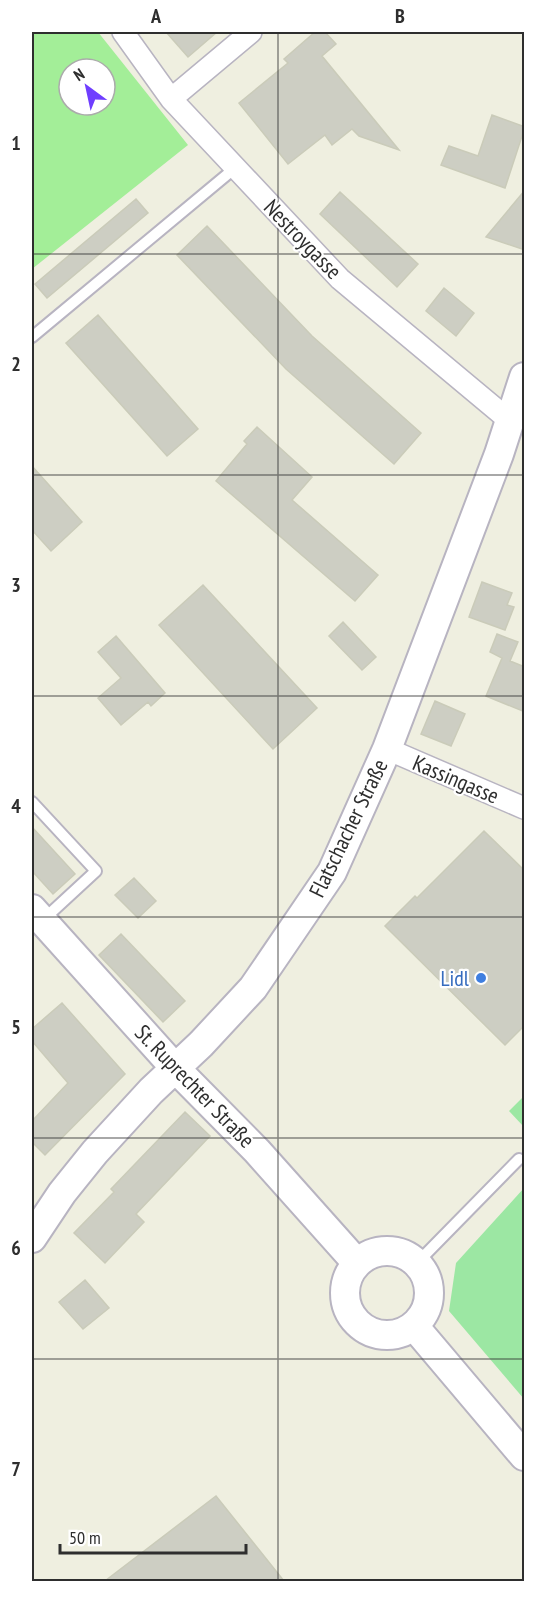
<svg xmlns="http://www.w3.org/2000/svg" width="556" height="1613" viewBox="0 0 556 1613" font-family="'PT Sans Narrow',sans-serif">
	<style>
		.green { fill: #9ce7a3 }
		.pitch { fill: #a3ee98; fill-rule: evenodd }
		.building { fill: #cdcec3; stroke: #cacbb9; stroke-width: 1.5 }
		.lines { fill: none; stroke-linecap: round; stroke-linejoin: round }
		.lane-casing { stroke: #b8b4c1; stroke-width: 14 }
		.street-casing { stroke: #b8b4c1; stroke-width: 24 }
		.secondary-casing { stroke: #b8b4c1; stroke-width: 32 }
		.lane { stroke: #fff; stroke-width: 10 }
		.street { stroke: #fff; stroke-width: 21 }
		.secondary { stroke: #fff; stroke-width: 28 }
		.grid { fill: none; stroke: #2e2e2e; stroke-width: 1.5; stroke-opacity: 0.55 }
		.shop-dot { fill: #3f7fe0; stroke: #fff; stroke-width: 2 }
		.labels { text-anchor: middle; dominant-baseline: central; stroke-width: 4.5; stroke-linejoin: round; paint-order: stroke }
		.street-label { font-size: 22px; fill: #2e2e2e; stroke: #fff }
		.shop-label { font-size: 22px; fill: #366cbe; stroke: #fff; text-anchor: end }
		.neatline { fill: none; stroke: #2e2e2e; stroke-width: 2 }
		.grid-label { font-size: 20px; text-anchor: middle; font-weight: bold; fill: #2e2e2e }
	</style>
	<rect width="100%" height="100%" fill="#efefe0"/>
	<path class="green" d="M524,1096v31l-15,-16z
		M524,1188v211l-75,-88 7,-48z"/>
	<path class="pitch" d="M32,32h66l90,113 -156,124zM69,69h36v36h-36z"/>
	<path class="building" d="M166,32h51l-29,25z
		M315,32h10l11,12 -14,12 77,94 -40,-14 -7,-7 -20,16 -7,-10 -37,29 -49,-61 49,-40 -4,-4z
		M492,115l33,12 -20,61 -64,-23 8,-19 29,10z
		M525,190v60l-39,-13z
		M340,192l78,72 -21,23 -77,-73z
		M136,199l12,14 -101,85 -12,-14z
		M207,226l105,110 109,97 -27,31 -108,-95 -109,-114z
		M444,288l30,25 -18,23 -30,-25z
		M98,315l100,114 -31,27 -101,-113z
		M257,427l55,50 -20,23 86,75 -23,26 -139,-120 31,-37 -3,-3z
		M32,466l50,56 -31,29 -19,-21z
		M482,582l30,11 -5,12 7,2 -9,23 -36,-13z
		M203,585l114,123 -44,41 -114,-124z
		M343,622l33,35 -14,13 -33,-34z
		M497,634l21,8 -8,19 15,6v45l-39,-16 16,-38 -12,-6z
		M116,636l49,57 -14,13 -3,-4 -27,23 -23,-27 23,-20 -23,-26z
		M435,701l30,13 -14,32 -30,-12z
		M32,827l43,47 -22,20 -21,-23z
		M484,831l41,40v154l-20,20 -120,-119 30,-30 2,2z
		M134,878l22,23 -18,17 -23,-23z
		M121,934l64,67 -22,21 -64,-67z
		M62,1003l63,71 -80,81 -13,-13v-21l36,-38 -36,-42v-12z
		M185,1112l25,24 -74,78 8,8 -39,41 -31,-30 40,-41 -3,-3z
		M85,1280l24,28 -26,21 -24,-27z
		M216,1496l68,85h-179z"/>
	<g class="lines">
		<g class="lane-casing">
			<path id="lane" d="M32,337l203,-169
				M32,802l64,69 -52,48
				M417,1263l102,-104"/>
		</g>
		<g class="street-casing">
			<path id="street" d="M123,32l48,67 169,180 170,142
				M171,99l80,-67
				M387,749l137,59"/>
		</g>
		<g class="secondary-casing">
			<path id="secondary" d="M32,909l144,160 81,82 100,112
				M32,1238l30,-45 33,-41 56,-61 50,-47 52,-56 79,-116 55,-123 112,-295 25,-77
				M345 1293a42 42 0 1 1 84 0a42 42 0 1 1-84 0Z
				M414,1326l110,130"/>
		</g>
		<use href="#lane" class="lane"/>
		<use href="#street" class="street"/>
		<use href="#secondary" class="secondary"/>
	</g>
	<path class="grid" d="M278,32v1550M32,254h492M32,475h492M32,696h492M32,917h492M32,1138h492M32,1359h492"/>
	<circle class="shop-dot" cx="481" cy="978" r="6"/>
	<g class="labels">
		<g class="street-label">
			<text transform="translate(303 239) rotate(46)">Nestroygasse</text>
			<text transform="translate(456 779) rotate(23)">Kassingasse</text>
			<text transform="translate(348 828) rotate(-64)">Flatschacher Straße</text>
			<text transform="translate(195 1086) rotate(46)">St. Ruprechter Straße</text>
		</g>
		<g class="shop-label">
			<text x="469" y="978">Lidl</text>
		</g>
	</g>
	<rect width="556" height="1613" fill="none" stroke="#ffffff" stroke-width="66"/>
	<g transform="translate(87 87) rotate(327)"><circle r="28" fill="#ffffff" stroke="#ababab" stroke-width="1.5"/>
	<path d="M0-4.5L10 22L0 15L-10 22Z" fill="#6f3eff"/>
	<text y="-9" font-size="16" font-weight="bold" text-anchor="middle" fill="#2e2e2e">N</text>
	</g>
	<path d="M60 1544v9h186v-9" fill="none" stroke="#2e2e2e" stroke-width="3"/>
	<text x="69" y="1544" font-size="18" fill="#2e2e2e" stroke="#ffffff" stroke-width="4.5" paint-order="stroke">50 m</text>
	<rect x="33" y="33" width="490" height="1547" class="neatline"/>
	<g class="grid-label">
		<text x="156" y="23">A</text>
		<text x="400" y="23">B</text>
		<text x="16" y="150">1</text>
		<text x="16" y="371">2</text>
		<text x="16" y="592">3</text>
		<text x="16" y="813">4</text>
		<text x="16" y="1034">5</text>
		<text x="16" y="1255">6</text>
		<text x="16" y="1476">7</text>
	</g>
</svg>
